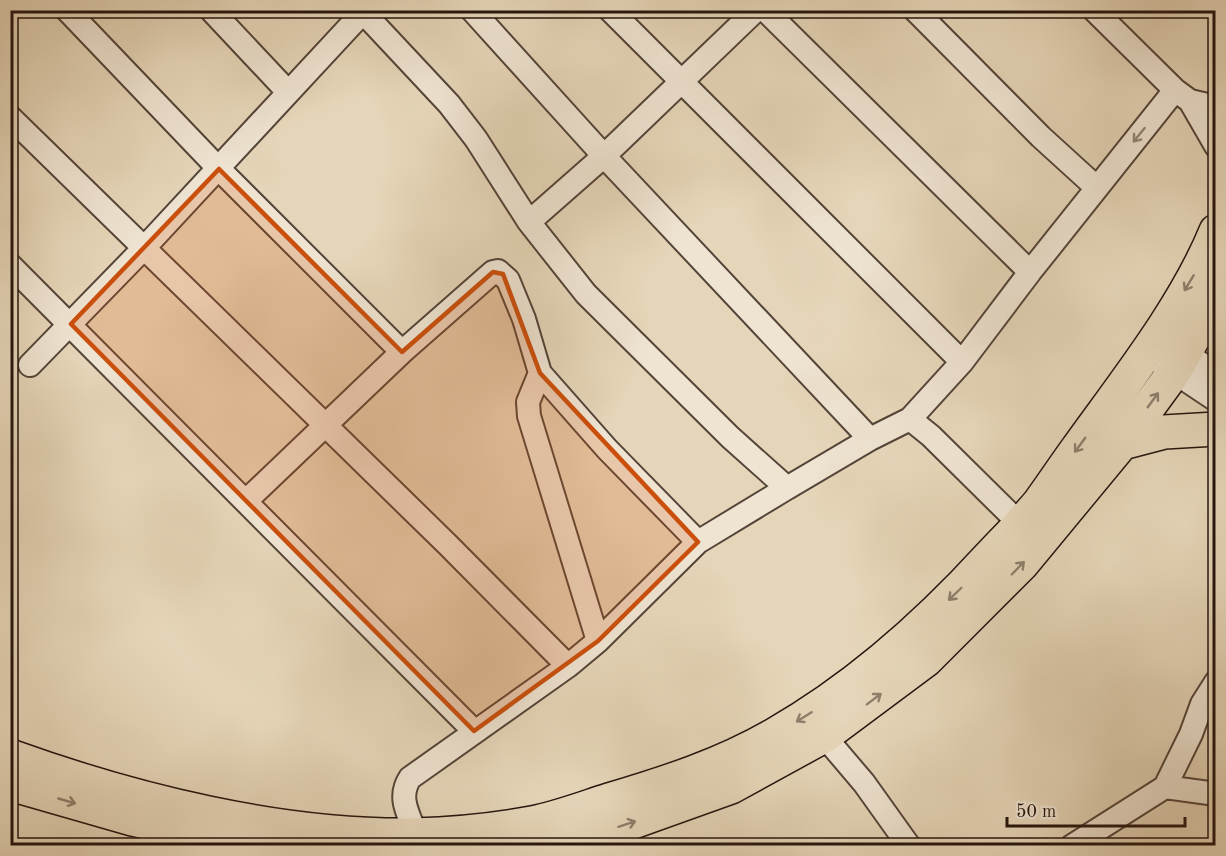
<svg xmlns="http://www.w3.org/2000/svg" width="1226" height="856" viewBox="0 0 1226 856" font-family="'Old Standard TT',serif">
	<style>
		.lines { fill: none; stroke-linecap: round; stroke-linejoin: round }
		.minor-casing { stroke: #544439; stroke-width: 26 }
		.primary-casing { stroke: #24140e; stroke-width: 36 }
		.minor { stroke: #efe4d2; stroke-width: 22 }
		.primary { stroke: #e6d6b9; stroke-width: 33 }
		.oneway { stroke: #94867a }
		.oneway2 { stroke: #8f7f6c }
		.marked { fill: #cb4f0c; fill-opacity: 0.2; stroke: #cb4f0c; stroke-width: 4.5; stroke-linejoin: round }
	</style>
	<rect width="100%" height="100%" fill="#e6d6b9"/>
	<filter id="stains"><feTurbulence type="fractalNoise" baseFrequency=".00333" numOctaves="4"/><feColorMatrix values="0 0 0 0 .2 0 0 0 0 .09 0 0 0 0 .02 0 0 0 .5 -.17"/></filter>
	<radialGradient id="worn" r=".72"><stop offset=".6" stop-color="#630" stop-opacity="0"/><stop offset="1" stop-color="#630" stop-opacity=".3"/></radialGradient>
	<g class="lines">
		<g class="minor-casing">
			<path id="minor" d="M67,10l152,159 183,183
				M211,10l77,82
				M361,10l88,94 27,35 53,83 57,72 144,143 57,51 83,-49 40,-20
				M472,10l132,146 266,283
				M610,10l352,352
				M765,10l265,262
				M915,10l126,127 56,51
				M1094,10l81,80 15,11 26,6
				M1190,101l26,45
				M10,117l438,428 120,121 -158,112c-13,20 -1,36 6,57
				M529,222l75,-66 152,-146
				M10,265l464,466
				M1175,344l41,31
				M1162,364l54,36
				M30,365l115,-118 220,-237
				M540,373l-12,29 1,14 69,225
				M246,501l156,-149 91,-80 5,-1 10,9 16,39 16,54 67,76 91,93
				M1020,524l-89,-88 -21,-17 52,-57 68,-90 145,-182
				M568,666l30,-25 100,-99 89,-54
				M824,736l40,47 45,63
				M1165,787l51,7
				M1072,846l93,-59 26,-53 11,-30 14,-22"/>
		</g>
		<g class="primary-casing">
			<path id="primary" d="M1122,443l42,-11 52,-3
				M10,756c125,45 271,81 404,79 38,-1 80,-5 118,-12 26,-5 52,-15 77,-23 57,-17 113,-35 165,-65 81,-46 152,-109 215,-178 17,-18 34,-35 50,-54 13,-18 25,-36 38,-54 48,-67 108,-142 139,-218
				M10,784l122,35 120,27
				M550,846l72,-20 109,-39 93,-51 102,-76 96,-96 100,-121 52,-71 42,-74"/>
		</g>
		<use href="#minor" class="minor"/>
		<use href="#primary" class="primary"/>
	</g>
	<defs><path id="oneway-shaft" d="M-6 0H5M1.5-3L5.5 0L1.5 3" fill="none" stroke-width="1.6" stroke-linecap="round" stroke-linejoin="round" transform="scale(1.5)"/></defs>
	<use class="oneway" href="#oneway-shaft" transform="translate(1139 135) rotate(129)"/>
	<g class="oneway2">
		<use href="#oneway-shaft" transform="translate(1189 283) rotate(121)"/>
		<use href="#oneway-shaft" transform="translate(1153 400) rotate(-54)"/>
		<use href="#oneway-shaft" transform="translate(1080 445) rotate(126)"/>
		<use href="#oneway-shaft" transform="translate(1018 568) rotate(-46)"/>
		<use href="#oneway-shaft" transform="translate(955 594) rotate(136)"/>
		<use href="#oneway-shaft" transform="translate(874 699) rotate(-37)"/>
		<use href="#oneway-shaft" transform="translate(804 717) rotate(148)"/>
		<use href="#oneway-shaft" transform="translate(67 801) rotate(16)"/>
		<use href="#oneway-shaft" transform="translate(627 824) rotate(-18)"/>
	</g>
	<path class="marked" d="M219,169l183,183 91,-80 10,2 37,99 158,169 -100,99 -124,90 -403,-407z"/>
	<rect width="1226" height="856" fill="none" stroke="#e6d6b9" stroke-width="36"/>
	<rect x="12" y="12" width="1202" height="832" fill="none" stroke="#24140e" stroke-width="3"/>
	<rect x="18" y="18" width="1190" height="820" fill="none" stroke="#24140e" stroke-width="1.5"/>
	<path d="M1007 817v9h178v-9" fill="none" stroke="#24140e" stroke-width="3"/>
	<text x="1016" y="817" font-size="18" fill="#24140e" stroke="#efe4d2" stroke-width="4.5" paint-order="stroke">50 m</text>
	<rect width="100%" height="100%" filter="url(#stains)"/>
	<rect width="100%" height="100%" fill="url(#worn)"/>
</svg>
